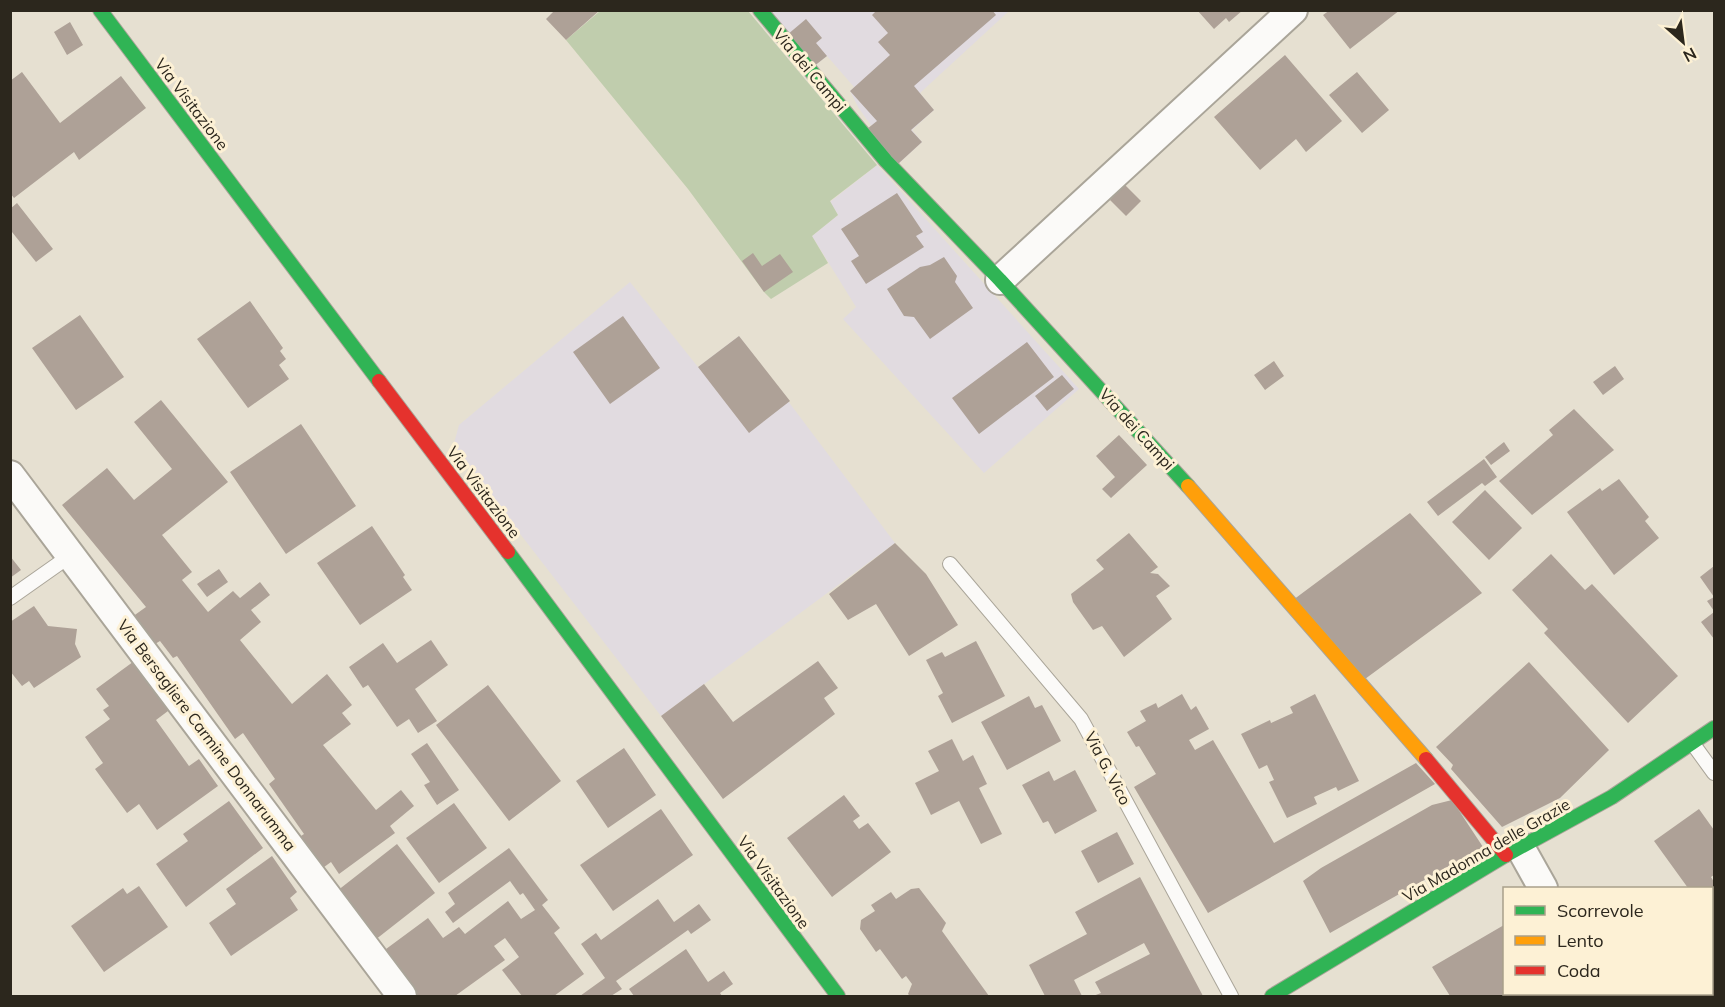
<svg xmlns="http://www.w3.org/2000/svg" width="1725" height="1007" viewBox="0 0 1725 1007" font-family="Mulish,sans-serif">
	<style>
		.industrial { fill: #e1dbe0 }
		.green { fill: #c0cdad }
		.building { fill: #aea197 }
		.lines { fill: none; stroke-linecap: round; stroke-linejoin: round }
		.lane-casing { stroke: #aaa599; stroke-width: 16 }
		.street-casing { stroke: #aaa599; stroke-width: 32 }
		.fast-casing { stroke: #aaa599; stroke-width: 16 }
		.slow-casing { stroke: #aaa599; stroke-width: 16 }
		.jam-casing { stroke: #aaa599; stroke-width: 16 }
		.lane { stroke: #fbfaf8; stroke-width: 14 }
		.street { stroke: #fbfaf8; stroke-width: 28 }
		.fast { stroke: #30b455; stroke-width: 14 }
		.slow { stroke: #ff9f0a; stroke-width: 14 }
		.jam { stroke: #e5322d; stroke-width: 14 }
		.labels { text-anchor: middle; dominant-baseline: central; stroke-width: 6; stroke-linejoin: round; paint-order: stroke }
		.street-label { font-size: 16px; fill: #2c271d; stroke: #fdf1d5 }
	</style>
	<rect width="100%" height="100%" fill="#e6e0d1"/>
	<path class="industrial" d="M769,11h240l-89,82 14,17 -22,20 10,12 -24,22 -40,-57 -8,-16 4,-4 -27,-31 -14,11z
		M877,165l202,224 -95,84 -141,-154 13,-12 -44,-71 26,-21 -8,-13z
		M630,282l68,85 41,-31 156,207 -234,173 -208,-269 6,-22z"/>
	<path class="green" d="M600,11h148l129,154 -47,36 8,14 -26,21 16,27 -57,36 -7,-7 -76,-103 -122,-149z"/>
	<path class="building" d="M555,10h45l-34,30 -20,-21z
		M877,10h115l4,5 -82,71 20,24 -23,20 11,12 -24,22 -31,-35 10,-8 -27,-30 40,-36 -12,-13 10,-9 -16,-18z
		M1197,10h46l-14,12 -3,-4 -12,11z
		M1330,10h70l-50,39 -27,-34z
		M806,19l16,19 -6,5 11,13 -14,11 -26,-32z
		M70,22l13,23 -16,10 -13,-23z
		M1285,55l57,66 -36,31 -10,-13 -36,31 -46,-53z
		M22,72l38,51 61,-47 25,32 -67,52 -5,-8 -60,46 -4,-5v-112z
		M1357,72l32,38 -27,23 -33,-38z
		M1125,185l16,16 -15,15 -16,-16z
		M897,193l26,39 -7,4 8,11 -58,37 -15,-23 8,-5 -18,-27z
		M17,203l36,46 -17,13 -24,-30 -2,1v-24z
		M753,253l9,13 18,-12 13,18 -29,20 -22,-31z
		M944,257l13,19 -2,6 18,26 -43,31 -16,-22 -10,-1 -17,-27 33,-22 10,-2z
		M250,301l33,47 -3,3 6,8 -7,6 10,14 -41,29 -51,-69z
		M80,315l44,62 -48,33 -44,-62z
		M623,316l37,52 -50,36 -37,-52z
		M739,336l51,65 -41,32 -51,-66z
		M1027,342l27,35 -75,57 -27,-36z
		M1274,361l10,15 -19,14 -11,-15z
		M1615,366l9,13 -21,16 -10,-13z
		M1062,375l12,14 -27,22 -12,-15z
		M161,400l67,82 -66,53 30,37 -10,8 26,32 25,-21 7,7 20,-16 10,13 -19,15 10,12 -21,18 52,64 35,-30 25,31 -10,8 9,11 -28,21 53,65 25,-20 13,16 -24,20 5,7 -56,41 -8,-12 -11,8 -22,-32 6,-4 -35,-50 6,-5 -32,-46 -8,6 -58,-83 -4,2 -13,-17 -5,3 -23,-27 14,-10 -84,-102 45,-37 27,32 38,-31 -38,-47z
		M1574,409l40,41 -82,65 -33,-34 54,-46 -4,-5z
		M301,424l55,82 -70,48 -56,-82z
		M1119,435l28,30 -36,33 -9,-9 13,-12 -19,-21z
		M1504,442l6,9 -19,14 -6,-8z
		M1484,459l13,18 -12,9 -3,-3 -44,33 -11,-14z
		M1619,479l30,38 -4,4 14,17 -45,37 -47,-63 33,-24 2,3z
		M1485,490l37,38 -33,32 -37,-38z
		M1410,513l72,80 -117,86 -72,-79z
		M372,526l33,49 -2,2 9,13 -52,35 -43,-62z
		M1129,533l29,34 -8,6 8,1 12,12 -14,10 16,23 -48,38 -22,-31 -9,4 -20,-28 -2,-8 33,-25 -8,-9z
		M895,543l31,31 32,51 -49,31 -33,-52 -28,16 -19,-26z
		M1551,554l34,36 7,-6 86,92 -50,47 -84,-90 4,-4 -36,-39z
		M10,556l11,14 -11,8z
		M1714,566v45l-7,-10 7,-4 -14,-20z
		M219,569l9,13 -21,15 -10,-13z
		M34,606l14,20 29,3 -2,15 6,13 -47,31 -5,-7 -7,5 -12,-15v-49z
		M1714,612v27l-13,-17z
		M431,640l17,25 -33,24 22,32 -19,12 -9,-14 -12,8 -29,-42 -5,3 -14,-21 34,-24 14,20z
		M976,641l29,55 -53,27 -14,-27 5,-3 -17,-33 16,-8 3,5z
		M137,659l35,49 -16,12 33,46 10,-7 19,27 -61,44 -18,-26 -12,9 -32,-44 8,-6 -18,-26 25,-18 -7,-9 6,-4 -13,-17z
		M818,661l20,27 -14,10 11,16 -112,85 -62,-83 43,-32 29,38z
		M1529,662l80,88 -49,48 -58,29 -51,-58 2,-4 -17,-18z
		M488,685l73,96 -52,40 -73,-96z
		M1182,694l9,16 5,-4 13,23 -20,11 6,10 18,-10 61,103 142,-80 19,21 -227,129 -74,-126 22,-13 -17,-28 -3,1 -9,-15 19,-11 -6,-10 16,-8 2,5z
		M1315,694l44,87 -21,10 -2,-4 -22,10 3,7 -30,14 -18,-36 5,-2 -7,-15 -8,4 -18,-35 29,-14 1,3 22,-10 -3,-6z
		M1029,696l6,12 7,-3 19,36 -54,29 -26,-48z
		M952,739l11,22 10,-6 14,29 -8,4 23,46 -21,10 -22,-43 -28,14 -16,-32 24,-12 -11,-20z
		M427,743l32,47 -22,15 -13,-20 6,-3 -19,-28z
		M624,748l32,47 -48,33 -32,-47z
		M1075,770l22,41 -42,23 -7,-13 -5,2 -21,-38 27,-14 5,10z
		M844,795l16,21 -7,5 6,8 9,-6 23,29 -59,45 -45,-59z
		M1452,800l31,47 -153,86 -27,-52 18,-13 111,-63z
		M229,801l34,47 -77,59 -30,-43 32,-23 -5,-7z
		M454,803l33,45 -48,35 -33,-45z
		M661,809l32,46 -80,56 -33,-46z
		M1699,809l15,21v45l-3,2 3,5v36l-2,2v-32h-24l-34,-47z
		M1117,832l17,32 -36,19 -17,-32z
		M397,844l38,49 -60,47 -38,-49z
		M509,848l39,52 -6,5 18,23 -6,5 30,41 -30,22h-32l-20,-26 17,-13 -14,-19 -11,8 11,14 -50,36h-40l-33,-44 46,-34 15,20 16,-11 6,7 43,-33 13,18 14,-9 -12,-17 -3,2 -10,-14 -57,42 -8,-11 10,-8 -7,-11z
		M272,856l25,36 -7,6 8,12 -67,46 -22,-33 27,-19 -10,-15z
		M1140,877l63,119h-110l8,-3 -6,-11 55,-28 -6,-11 -70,37 8,16h-37l-16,-31 58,-31 -12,-22z
		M139,886l29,41 -64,45 -33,-46 52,-38 4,6z
		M919,888l27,35 -4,8 47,65h-79l-2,-2 4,-10 -6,-8 -4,3 -22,-30 -4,3 -16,-23 1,-9 14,-9 -4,-6 20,-13 5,7 15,-10z
		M658,899l16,23 25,-18 12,16 -20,14 -3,-4 -72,51 6,8 -11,7h-31l25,-18 -24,-34 15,-11 5,7z
		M1504,925v65l-1,1 3,5h-56l-18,-29z
		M686,949l22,33 16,-11 9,13 -13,9 2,3h-88l-5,-7z"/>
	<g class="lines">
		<g class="lane-casing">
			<path id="lane" d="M950,564l131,155 150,277
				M10,598l61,-43
				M1693,744l21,29"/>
		</g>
		<g class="street-casing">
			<path id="street" d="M1000,280l293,-270
				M10,475l392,521
				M1520,847l23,41
				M1601,994l1,2"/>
		</g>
		<g class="fast-casing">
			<path id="fast" d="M100,10l279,371
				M760,10l126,151 114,119 188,206
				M508,552l330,444
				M1272,996l234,-141 106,-58 102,-69"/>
		</g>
		<g class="slow-casing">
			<path id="slow" d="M1188,486l238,273"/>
		</g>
		<g class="jam-casing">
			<path id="jam" d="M379,381l129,171
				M1426,759l80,96"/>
		</g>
		<use href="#lane" class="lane"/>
		<use href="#street" class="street"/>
		<use href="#fast" class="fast"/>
		<use href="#slow" class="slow"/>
		<use href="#jam" class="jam"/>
	</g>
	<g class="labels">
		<g class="street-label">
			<text transform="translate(810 70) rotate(50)">Via dei Campi</text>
			<text transform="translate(192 104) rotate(53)">Via Visitazione</text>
			<text transform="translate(1137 429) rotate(48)">Via dei Campi</text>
			<text transform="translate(484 492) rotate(53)">Via Visitazione</text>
			<text transform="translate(207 735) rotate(53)">Via Bersagliere Carmine Donnarumma</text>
			<text transform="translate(1108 768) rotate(62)">Via G. Vico</text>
			<text transform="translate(1486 850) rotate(-30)">Via Madonna delle Grazie</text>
			<text transform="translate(774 882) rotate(54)">Via Visitazione</text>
		</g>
	</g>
	<rect width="1725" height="1007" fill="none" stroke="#2c271d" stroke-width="24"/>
	<rect x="1503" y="887" width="210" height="108" fill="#fdf1d5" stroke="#a9a08b" stroke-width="1.5"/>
	<rect x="1515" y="906" width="30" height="9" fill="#30b455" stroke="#a9a08b" stroke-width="1.5"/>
	<text x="1557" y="917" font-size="18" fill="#2c271d">Scorrevole</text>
	<rect x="1515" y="936" width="30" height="9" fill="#ff9f0a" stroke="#a9a08b" stroke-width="1.5"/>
	<text x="1557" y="947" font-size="18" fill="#2c271d">Lento</text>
	<rect x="1515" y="966" width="30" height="9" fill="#e5322d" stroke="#a9a08b" stroke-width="1.5"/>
	<text x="1557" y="977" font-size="18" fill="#2c271d">Coda</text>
	<g transform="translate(1683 42) rotate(152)" stroke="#fdf1d5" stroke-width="4.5" paint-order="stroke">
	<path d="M0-4.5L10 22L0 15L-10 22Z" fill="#2c271d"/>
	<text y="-9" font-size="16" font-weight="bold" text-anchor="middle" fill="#2c271d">N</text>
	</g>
</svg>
